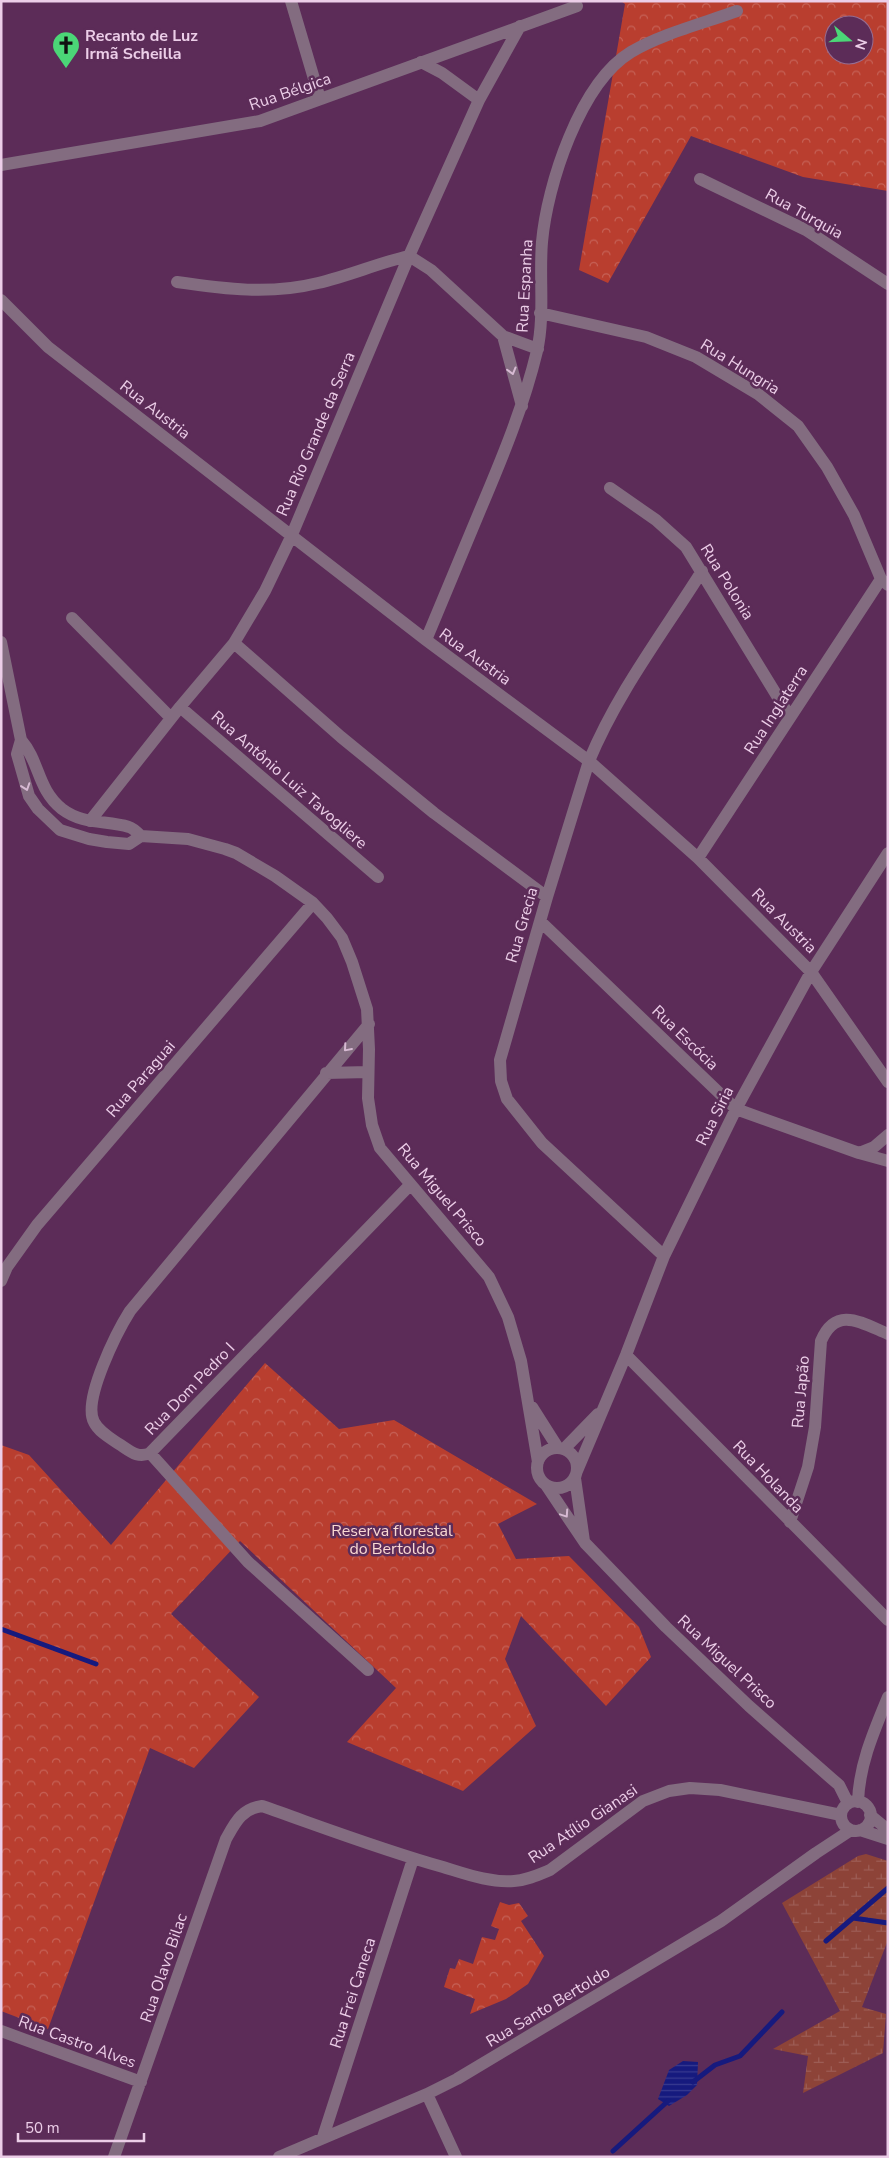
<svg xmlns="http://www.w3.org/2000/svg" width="889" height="2158" viewBox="0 0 889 2158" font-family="'Nunito Sans',sans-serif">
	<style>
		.forest { fill: url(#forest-crowns); fill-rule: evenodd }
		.wetland { fill: url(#wetland-marsh) }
		.water { fill: url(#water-rules) }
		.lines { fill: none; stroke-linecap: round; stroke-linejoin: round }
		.stream { stroke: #161a7e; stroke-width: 5 }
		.minor { stroke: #836c80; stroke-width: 12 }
		.oneway { stroke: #d7bad3 }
		.labels { text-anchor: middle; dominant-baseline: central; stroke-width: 5; stroke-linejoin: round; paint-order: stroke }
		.poi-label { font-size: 16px; font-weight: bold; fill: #eccee8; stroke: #5c2c58; text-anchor: start }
		.street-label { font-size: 16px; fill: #eccee8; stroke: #5c2c58 }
		.park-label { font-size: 16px; fill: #fad9d2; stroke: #5c2c58 }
	</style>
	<defs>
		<pattern id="forest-crowns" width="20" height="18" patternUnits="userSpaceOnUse" patternTransform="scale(1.25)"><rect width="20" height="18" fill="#b93e2f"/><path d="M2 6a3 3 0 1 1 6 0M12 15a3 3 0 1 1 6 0" fill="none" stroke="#c66257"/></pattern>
		<pattern id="wetland-marsh" width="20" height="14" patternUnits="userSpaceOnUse" patternTransform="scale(1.25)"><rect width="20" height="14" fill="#8d4338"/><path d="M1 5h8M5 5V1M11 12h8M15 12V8" fill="none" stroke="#9d5d55"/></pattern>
		<pattern id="water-rules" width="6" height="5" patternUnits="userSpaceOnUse" patternTransform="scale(1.25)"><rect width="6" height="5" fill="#161a7e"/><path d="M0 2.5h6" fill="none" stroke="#383a90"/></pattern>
	</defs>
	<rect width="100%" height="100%" fill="#5c2c58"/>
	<path class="forest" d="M621,1h267v190l-85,-14 -112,-41 -83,147 -29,-13 46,-266zM834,25h30v30h-30z
		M265,1363l74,66 55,-9 143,84 -39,20 18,35 53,-3 70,71 12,30 -45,49 -85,-90 -16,43 31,67 -73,65 -116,-49 49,-54 -156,-147 -69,73 88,83 -65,71 -44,-20 -102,281 -47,-18v-566l28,10 82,90z
		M500,1902l9,3 10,-2 9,13 -7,5 23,35 -16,28 -22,15 -36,15 5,-15 -31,-12 6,-19 5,1 4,-10 14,5 9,-27 13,3 4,-11 -8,-3z"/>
	<path class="wetland" d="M866,1854l22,7v79l-26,67 24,7 -3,39 -80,40 5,-37 -35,-7 67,-38 -58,-108 76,-47z"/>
	<path class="water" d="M683,2061l15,1 -1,23 -10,10 -18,11 -11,-7 11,-29z"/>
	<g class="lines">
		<path class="stream" d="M1,1629l95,35
			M853,1918l35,5
			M826,1941l62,-53
			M693,2082l22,-17 25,-9 42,-44
			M613,2151l55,-50"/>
		<path class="minor" d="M291,1l29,98
			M421,62l21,11 37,27
			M1,165l259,-44 317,-115
			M700,179l106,51 82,54
			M177,282c48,7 93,13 141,1 31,-7 60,-20 91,-27l22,14 72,66 35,13
			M1,300l47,47 378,293 163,121 109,97 113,114 77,110
			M540,313l106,24 50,20 62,37 40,32 29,41 27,48 27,64 7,6
			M503,336l19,70
			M610,488l46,32 30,27 104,170
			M72,618l99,100
			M426,640c18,-44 37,-88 55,-132 22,-52 43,-103 56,-157 8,-35 2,-74 5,-109 5,-57 38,-159 89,-190 30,-18 73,-29 106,-41
			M1,642l20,98 -4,14 12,42 9,13 22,21 29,9 18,3 22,2 12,-8 47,3 37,10 11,4 39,23 38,27 14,15 15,20 10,24 15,47 2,40 -1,49 4,27 8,23 109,129 19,40 13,44 17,101
			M234,643l107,94 93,76 113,84
			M180,707l198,170
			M21,740c19,22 16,49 41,69 21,16 44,11 67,18 4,1 9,6 12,9
			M90,821l90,-114 54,-64 31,-52 26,-54 118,-281 70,-156 41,-74
			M698,858l183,-279
			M540,921l196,188 123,44 29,8
			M369,1024l-239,287c-12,19 -48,89 -36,111 5,10 16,16 25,22 11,7 19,15 31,9l260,-268
			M326,1073l42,-1
			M859,1153l15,-6 14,-12
			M664,1256l-122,-113 -35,-44 -6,-18 -1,-21 47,-163 42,-136c28,-68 74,-128 113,-190
			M1,1281l6,-14 30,-42 276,-322
			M626,1355l262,265
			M532,1407l26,41
			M537 1468a20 20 0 1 1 40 0a20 20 0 1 1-40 0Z
			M564,1449l34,-35
			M150,1453l98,109 120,108
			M577,1471l49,-116 38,-99 72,-147 75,-137 77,-119
			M575,1478l9,63
			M546,1485l39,58 81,84 83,79 83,73 7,6 9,18
			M790,1522l18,-55 7,-40 6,-86c15,-36 41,-18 67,-7
			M841 1816a15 15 0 1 1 30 0a15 15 0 1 1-30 0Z
			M858,1802c1,-37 16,-71 30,-105
			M870,1815l18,15
			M860,1830l28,9
			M1,2031l140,51
			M427,2094l29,63
			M323,2137l90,-278
			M114,2157l112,-318c9,-16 15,-30 36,-33 60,21 120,44 181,61 23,7 47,16 71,14 13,-1 24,-6 36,-11l93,-69 26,-10 21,-3 30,2 121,25
			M279,2157l148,-63 30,-15 264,-158 95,-68 35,-23"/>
	</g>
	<defs><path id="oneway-chevron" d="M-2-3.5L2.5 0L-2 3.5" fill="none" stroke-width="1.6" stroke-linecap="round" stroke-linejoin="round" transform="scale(1.25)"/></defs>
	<g class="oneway">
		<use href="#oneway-chevron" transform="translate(512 371) rotate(75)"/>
		<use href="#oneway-chevron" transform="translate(26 787) rotate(71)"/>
		<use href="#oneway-chevron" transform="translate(347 1048) rotate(131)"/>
		<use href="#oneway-chevron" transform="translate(565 1514) rotate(56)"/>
	</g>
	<defs>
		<g id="church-pin" transform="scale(1.4375)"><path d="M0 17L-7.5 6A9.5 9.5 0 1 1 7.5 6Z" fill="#4bd677" stroke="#5c2c58"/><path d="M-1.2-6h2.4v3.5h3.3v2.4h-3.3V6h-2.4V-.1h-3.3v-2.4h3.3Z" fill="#111"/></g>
	</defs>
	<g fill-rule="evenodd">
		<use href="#church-pin" x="66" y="45"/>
	</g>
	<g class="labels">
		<g class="poi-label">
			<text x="85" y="36">Recanto de Luz<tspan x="85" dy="18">Irmã Scheilla</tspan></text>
		</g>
		<g class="street-label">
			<text transform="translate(290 92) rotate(-19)">Rua Bélgica</text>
			<text transform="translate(804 214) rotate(29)">Rua Turquia</text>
			<text transform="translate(525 286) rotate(-87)">Rua Espanha</text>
			<text transform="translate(740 367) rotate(32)">Rua Hungria</text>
			<text transform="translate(155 410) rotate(38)">Rua Austria</text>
			<text transform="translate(316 434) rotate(-67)">Rua Rio Grande da Serra</text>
			<text transform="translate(727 582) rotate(58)">Rua Polonia</text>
			<text transform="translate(475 657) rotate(36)">Rua Austria</text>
			<text transform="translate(776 710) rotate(-57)">Rua Inglaterra</text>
			<text transform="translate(289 780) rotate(41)">Rua Antônio Luiz Tavogliere</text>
			<text transform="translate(784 921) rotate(45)">Rua Austria</text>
			<text transform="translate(522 925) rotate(-74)">Rua Grecia</text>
			<text transform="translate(685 1038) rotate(44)">Rua Escócia</text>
			<text transform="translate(141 1079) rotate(-49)">Rua Paraguai</text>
			<text transform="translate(715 1116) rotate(-63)">Rua Siria</text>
			<text transform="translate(442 1195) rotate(50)">Rua Miguel Prisco</text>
			<text transform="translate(190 1389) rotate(-46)">Rua Dom Pedro I</text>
			<text transform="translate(801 1392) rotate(-85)">Rua Japão</text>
			<text transform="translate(768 1477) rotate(46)">Rua Holanda</text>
			<text transform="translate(727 1662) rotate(43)">Rua Miguel Prisco</text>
			<text transform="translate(583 1824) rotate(-34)">Rua Atílio Gianasi</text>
			<text transform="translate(164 1968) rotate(-71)">Rua Olavo Bilac</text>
			<text transform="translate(353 1993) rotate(-72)">Rua Frei Caneca</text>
			<text transform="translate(548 2007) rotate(-31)">Rua Santo Bertoldo</text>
			<text transform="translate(77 2042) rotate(20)">Rua Castro Alves</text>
		</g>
		<g class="park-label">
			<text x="392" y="1531">Reserva florestal<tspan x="392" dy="18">do Bertoldo</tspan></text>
		</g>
	</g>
	<rect width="889" height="2158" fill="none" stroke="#eccee8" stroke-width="5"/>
	<g transform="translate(849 40) rotate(109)"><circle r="24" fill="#5c2c58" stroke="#966d92"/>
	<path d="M0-4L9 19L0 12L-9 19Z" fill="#4bd677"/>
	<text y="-8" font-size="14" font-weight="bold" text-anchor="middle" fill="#eccee8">N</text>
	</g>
	<path d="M18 2133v8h126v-8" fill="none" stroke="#eccee8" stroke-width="2.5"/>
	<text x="25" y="2133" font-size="15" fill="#eccee8" stroke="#5c2c58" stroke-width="4" paint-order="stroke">50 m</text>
</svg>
